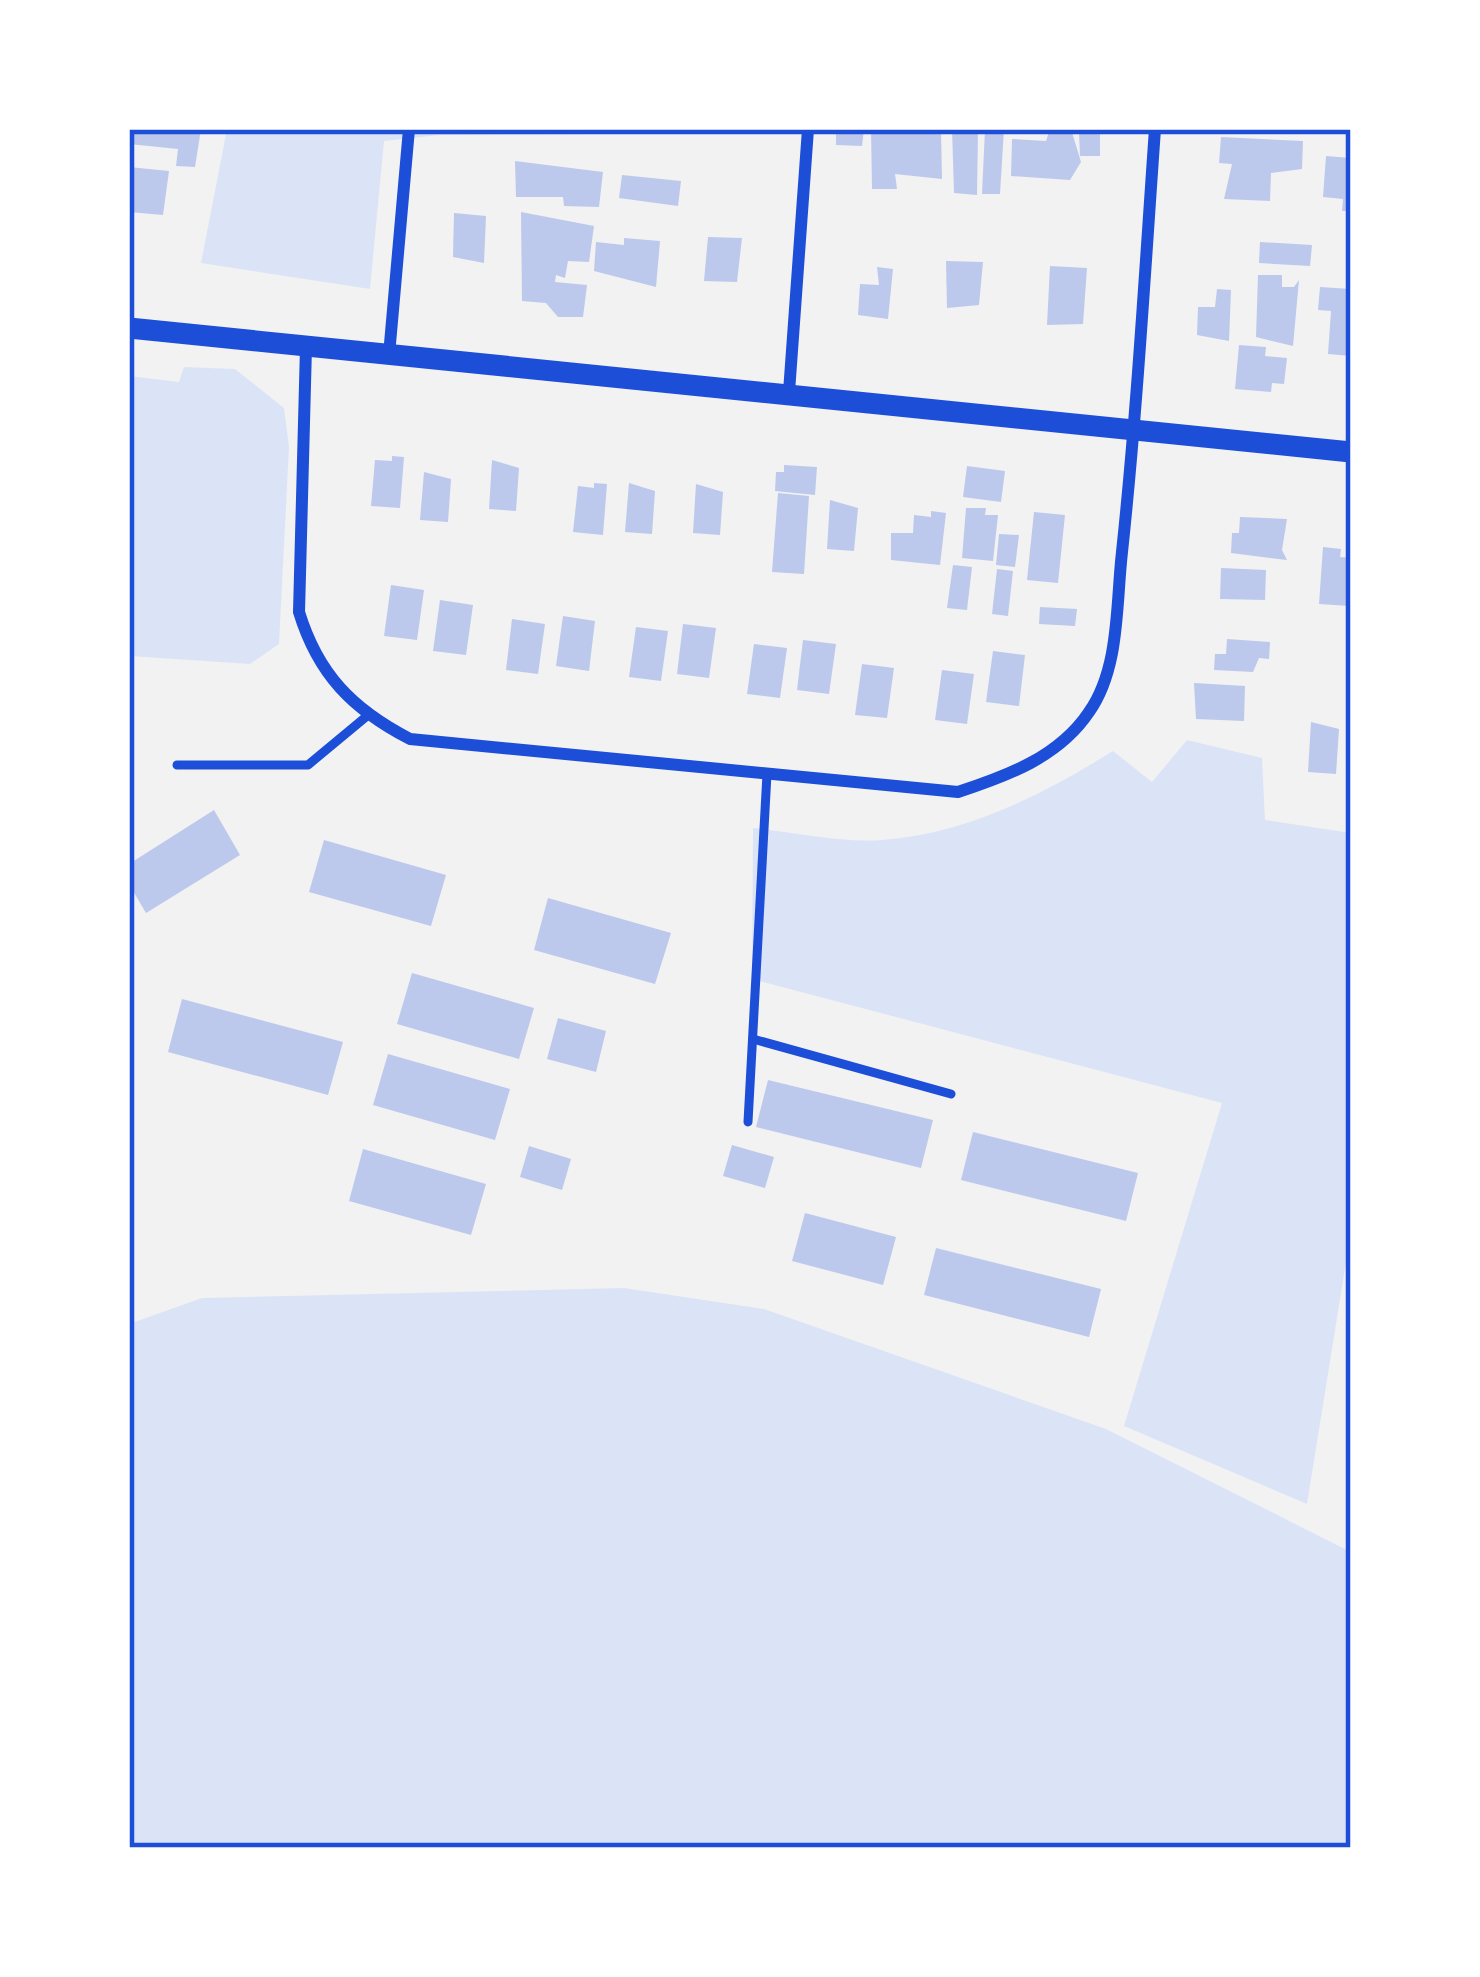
<svg xmlns="http://www.w3.org/2000/svg" width="1480" height="1977" font-family="Commissioner,sans-serif">
	<style>
		.green { fill: #dbe4f7 }
		.building { fill: #bdc9ec }
		.lines { fill: none; stroke-linecap: round; stroke-linejoin: round }
		.service { stroke: #1d4ed8; stroke-width: 9 }
		.minor { stroke: #1d4ed8; stroke-width: 12 }
		.tertiary { stroke: #1d4ed8; stroke-width: 21 }
		.neatline { fill: none; stroke: #1d4ed8; stroke-width: 4.5 }
	</style>
	<rect width="100%" height="100%" fill="#f2f2f2"/>
	<g class="green">
		<polygon points="227,129 603,129 603,134 440,135 384,141 370,289 201,263"/>
		<polygon points="184,367 235,369 284,408 289,447 279,644 250,664 129,656 129,376 179,382"/>
		<path d="M1187 740 1262 758 1265 820 1351 833V1231L1307 1504 1124 1426 1222 1103 752 979 753 828C794 832 841 843 882 840 966 834 1044 794 1113 751L1152 782Z"/>
		<polygon points="624,1288 764,1309 1106,1429 1351,1552 1351,1848 129,1848 129,1324 202,1298"/>
	</g>
	<g class="building">
		<polygon points="129,129 201,129 195,167 176,166 178,149 129,144"/>
		<polygon points="836,129 864,129 862,146 836,145"/>
		<polygon points="871,129 941,131 942,179 895,174 897,189 872,189"/>
		<polygon points="952,129 978,129 977,195 954,193"/>
		<polygon points="985,129 1004,129 1000,194 982,194"/>
		<polygon points="1050,129 1071,129 1081,162 1070,180 1011,176 1012,139 1046,141"/>
		<polygon points="1079,132 1100,132 1100,156 1080,156"/>
		<polygon points="1221,137 1303,141 1302,169 1271,173 1270,201 1224,199 1232,164 1219,163"/>
		<polygon points="1326,156 1351,158 1351,211 1342,211 1343,199 1323,197"/>
		<polygon points="515,161 603,172 599,207 564,206 563,197 516,197"/>
		<polygon points="129,167 169,171 163,215 129,212"/>
		<polygon points="622,175 681,181 678,206 619,198"/>
		<polygon points="521,212 594,226 589,262 568,261 565,278 556,275 555,282 587,285 583,317 558,317 546,303 522,301"/>
		<polygon points="454,213 486,216 484,263 453,257"/>
		<polygon points="708,237 742,238 737,282 704,281"/>
		<polygon points="624,238 660,241 656,287 594,271 596,242 624,245"/>
		<polygon points="1260,242 1312,245 1310,266 1259,263"/>
		<polygon points="946,261 983,262 979,305 947,308"/>
		<polygon points="1050,266 1087,268 1083,324 1047,325"/>
		<polygon points="877,267 893,269 888,319 858,315 860,284 879,285"/>
		<polygon points="1258,275 1282,275 1282,287 1294,287 1299,280 1293,346 1256,337"/>
		<polygon points="1320,287 1351,289 1351,356 1328,354 1331,311 1318,310"/>
		<polygon points="1217,289 1231,290 1229,341 1197,335 1198,307 1215,307"/>
		<polygon points="1239,345 1266,347 1265,356 1287,358 1284,384 1272,383 1271,392 1235,389"/>
		<polygon points="392,456 404,457 400,508 371,506 375,460 392,461"/>
		<polygon points="492,460 519,468 516,511 489,509"/>
		<polygon points="784,465 817,467 815,495 775,491 776,472 784,472"/>
		<polygon points="967,466 1005,471 1001,502 963,497"/>
		<polygon points="424,472 451,479 448,522 420,520"/>
		<polygon points="594,483 607,484 603,535 573,532 578,486 594,488"/>
		<polygon points="629,483 655,491 652,534 625,532"/>
		<polygon points="696,484 723,492 720,535 693,533"/>
		<polygon points="778,493 809,496 804,574 772,572"/>
		<polygon points="830,500 858,508 854,551 827,549"/>
		<polygon points="966,508 986,508 985,515 998,515 993,561 962,558"/>
		<polygon points="931,511 946,513 940,565 891,560 891,533 913,533 914,515 931,517"/>
		<polygon points="1034,512 1065,515 1058,583 1027,580"/>
		<polygon points="1240,517 1287,519 1282,550 1287,560 1231,553 1232,533 1239,533"/>
		<polygon points="999,534 1019,535 1015,567 996,565"/>
		<polygon points="1323,547 1341,549 1340,557 1351,558 1350,606 1319,604"/>
		<polygon points="953,565 972,567 967,610 947,608"/>
		<polygon points="1221,568 1266,570 1265,600 1220,599"/>
		<polygon points="997,569 1013,571 1008,616 992,614"/>
		<polygon points="391,585 424,590 417,640 384,636"/>
		<polygon points="440,600 473,605 466,655 433,651"/>
		<polygon points="1040,607 1077,609 1075,626 1039,624"/>
		<polygon points="563,616 595,621 589,671 556,666"/>
		<polygon points="512,619 545,624 538,674 506,670"/>
		<polygon points="683,624 716,628 709,678 677,674"/>
		<polygon points="636,627 668,631 661,681 629,677"/>
		<polygon points="1227,639 1270,642 1269,659 1259,658 1253,672 1214,670 1215,654 1226,654"/>
		<polygon points="803,640 836,644 829,694 797,690"/>
		<polygon points="754,644 787,648 780,698 747,694"/>
		<polygon points="993,651 1025,655 1019,706 986,702"/>
		<polygon points="862,664 894,668 887,718 855,715"/>
		<polygon points="942,670 974,674 967,724 935,720"/>
		<polygon points="1194,683 1245,686 1244,721 1196,719"/>
		<polygon points="1311,722 1339,729 1336,774 1308,772"/>
		<polygon points="214,810 240,855 146,913 129,884 129,864"/>
		<polygon points="324,840 446,875 431,926 309,892"/>
		<polygon points="548,898 671,933 655,984 534,950"/>
		<polygon points="412,973 534,1008 519,1059 397,1024"/>
		<polygon points="182,999 343,1042 328,1095 168,1052"/>
		<polygon points="558,1018 606,1031 596,1072 547,1059"/>
		<polygon points="388,1054 510,1089 495,1140 373,1105"/>
		<polygon points="768,1080 933,1120 921,1168 756,1127"/>
		<polygon points="973,1132 1138,1173 1126,1221 961,1180"/>
		<polygon points="732,1145 774,1157 765,1188 723,1176"/>
		<polygon points="529,1146 571,1159 562,1190 520,1177"/>
		<polygon points="363,1149 486,1184 471,1235 349,1201"/>
		<polygon points="805,1213 896,1237 883,1285 792,1261"/>
		<polygon points="936,1248 1101,1289 1089,1337 924,1295"/>
	</g>
	<g class="lines">
		<g class="service">
			<polyline points="177,765 308,765 367,716"/>
			<polyline points="753,1039 951,1094"/>
			<polyline points="748,1122 767,774"/>
		</g>
		<g class="minor">
			<path d="M306 347 299 612C318 674 352 709 410 739L958 792C1007 776 1059 757 1089 712 1120 668 1116 604 1122 552 1137 411 1145 270 1155 129"/>
			<polyline points="389,355 409,129"/>
			<polyline points="789,392 808,129"/>
		</g>
		<polyline class="tertiary" points="129,328 1351,452"/>
	</g>
	<rect width="1480" height="1977" fill="none" stroke="#ffffff" stroke-width="264"/>
	<rect x="132" y="132" width="1216" height="1713" class="neatline"/>
</svg>
